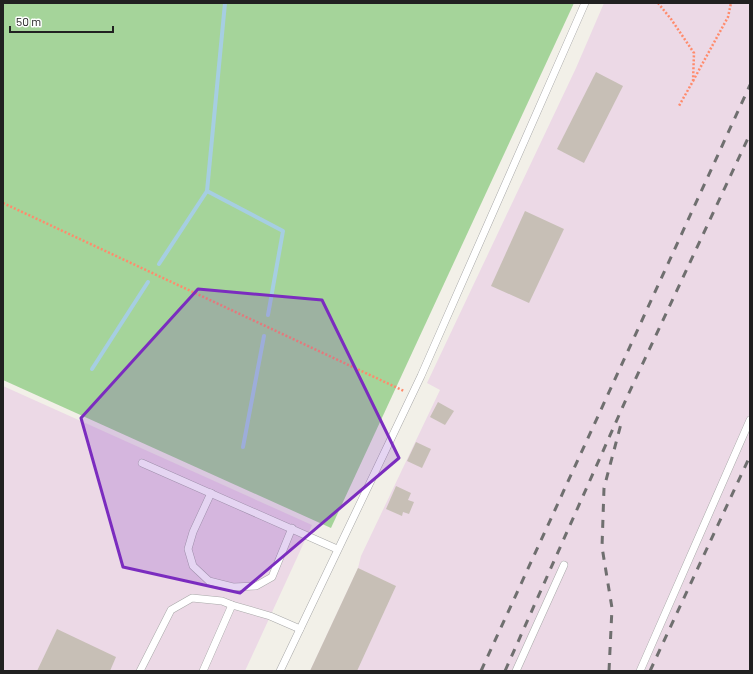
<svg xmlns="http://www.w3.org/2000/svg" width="753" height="674" font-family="Barlow,sans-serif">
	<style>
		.industrial { fill: #ecd9e6 }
		.forest { fill: #a5d49a }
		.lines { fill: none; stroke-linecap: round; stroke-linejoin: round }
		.stream { stroke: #a6cee2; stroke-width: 4 }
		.building { fill: #c7bfb6 }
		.lane-casing { stroke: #a8a8a8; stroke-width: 8 }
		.path { stroke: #ff8b6c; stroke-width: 2.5; stroke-dasharray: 2 2; stroke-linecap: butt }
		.lane { stroke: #fff; stroke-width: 7 }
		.rail { stroke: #6f6f6f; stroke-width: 3; stroke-dasharray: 8 8; stroke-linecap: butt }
		.marked { fill: #7b2cbf; fill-opacity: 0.2; stroke: #7b2cbf; stroke-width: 3; stroke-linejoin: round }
	</style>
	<rect width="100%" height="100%" fill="#f2f0e8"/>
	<g class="industrial">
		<polygon points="604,3 750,3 750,671 310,671 358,568 361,556 440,390 427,383 576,68"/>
		<polygon points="3,386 312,525 245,671 3,671"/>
	</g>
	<polygon class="forest" points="3,3 574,3 331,528 3,380"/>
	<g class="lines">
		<g class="stream">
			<polyline points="207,191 225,3"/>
			<polyline points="159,264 207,191 283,231 268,315"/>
			<polyline points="92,369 148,282"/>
			<polyline points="243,447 264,336"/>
		</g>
	</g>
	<g class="building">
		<polygon points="596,72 623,86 584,163 557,149"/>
		<polygon points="525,211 564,229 529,303 491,286"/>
		<polygon points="438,402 454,411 445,425 430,417"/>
		<polygon points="416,442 431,449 422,468 407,461"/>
		<polygon points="396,486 411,493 408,500 414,502 409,514 403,512 402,516 386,509"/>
		<polygon points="358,568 396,586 357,671 310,671"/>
		<polygon points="57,629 116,657 110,671 37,671"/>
	</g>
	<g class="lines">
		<defs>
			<g id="lane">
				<polyline points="142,463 337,549"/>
				<polyline points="211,493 193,532 188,549 193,566 209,581 233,587 256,586 272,577 292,528"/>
				<polyline points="140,671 171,610 192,598 222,601 232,605"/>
				<polyline points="203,671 232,605 270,616 300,629"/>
				<polyline points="280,671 421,376 585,3"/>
				<polyline points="516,671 564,565"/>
				<polyline points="640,671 750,420"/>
			</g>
		</defs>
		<use href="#lane" class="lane-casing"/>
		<g class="path">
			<polyline points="658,3 671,19 694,53 693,81 679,106"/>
			<polyline points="693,81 728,17 731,3"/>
			<polyline points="3,203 404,391"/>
		</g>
		<use href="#lane" class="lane"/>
		<g class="rail">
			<polyline points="481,671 750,85"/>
			<polyline points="505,671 628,395 750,134"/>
			<polyline points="609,671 612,608 602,547 604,488 622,420"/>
			<polyline points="650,671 750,456"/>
		</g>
	</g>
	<path class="marked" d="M198 289 322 300 399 458 240 593 123 567 81 418Z"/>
	<rect width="753" height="674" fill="none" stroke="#212121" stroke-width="8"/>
	<path d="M10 26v6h103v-6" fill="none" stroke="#212121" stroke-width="2"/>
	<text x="16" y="26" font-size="12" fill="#212121" stroke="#ffffff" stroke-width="3" paint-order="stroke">50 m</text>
</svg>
